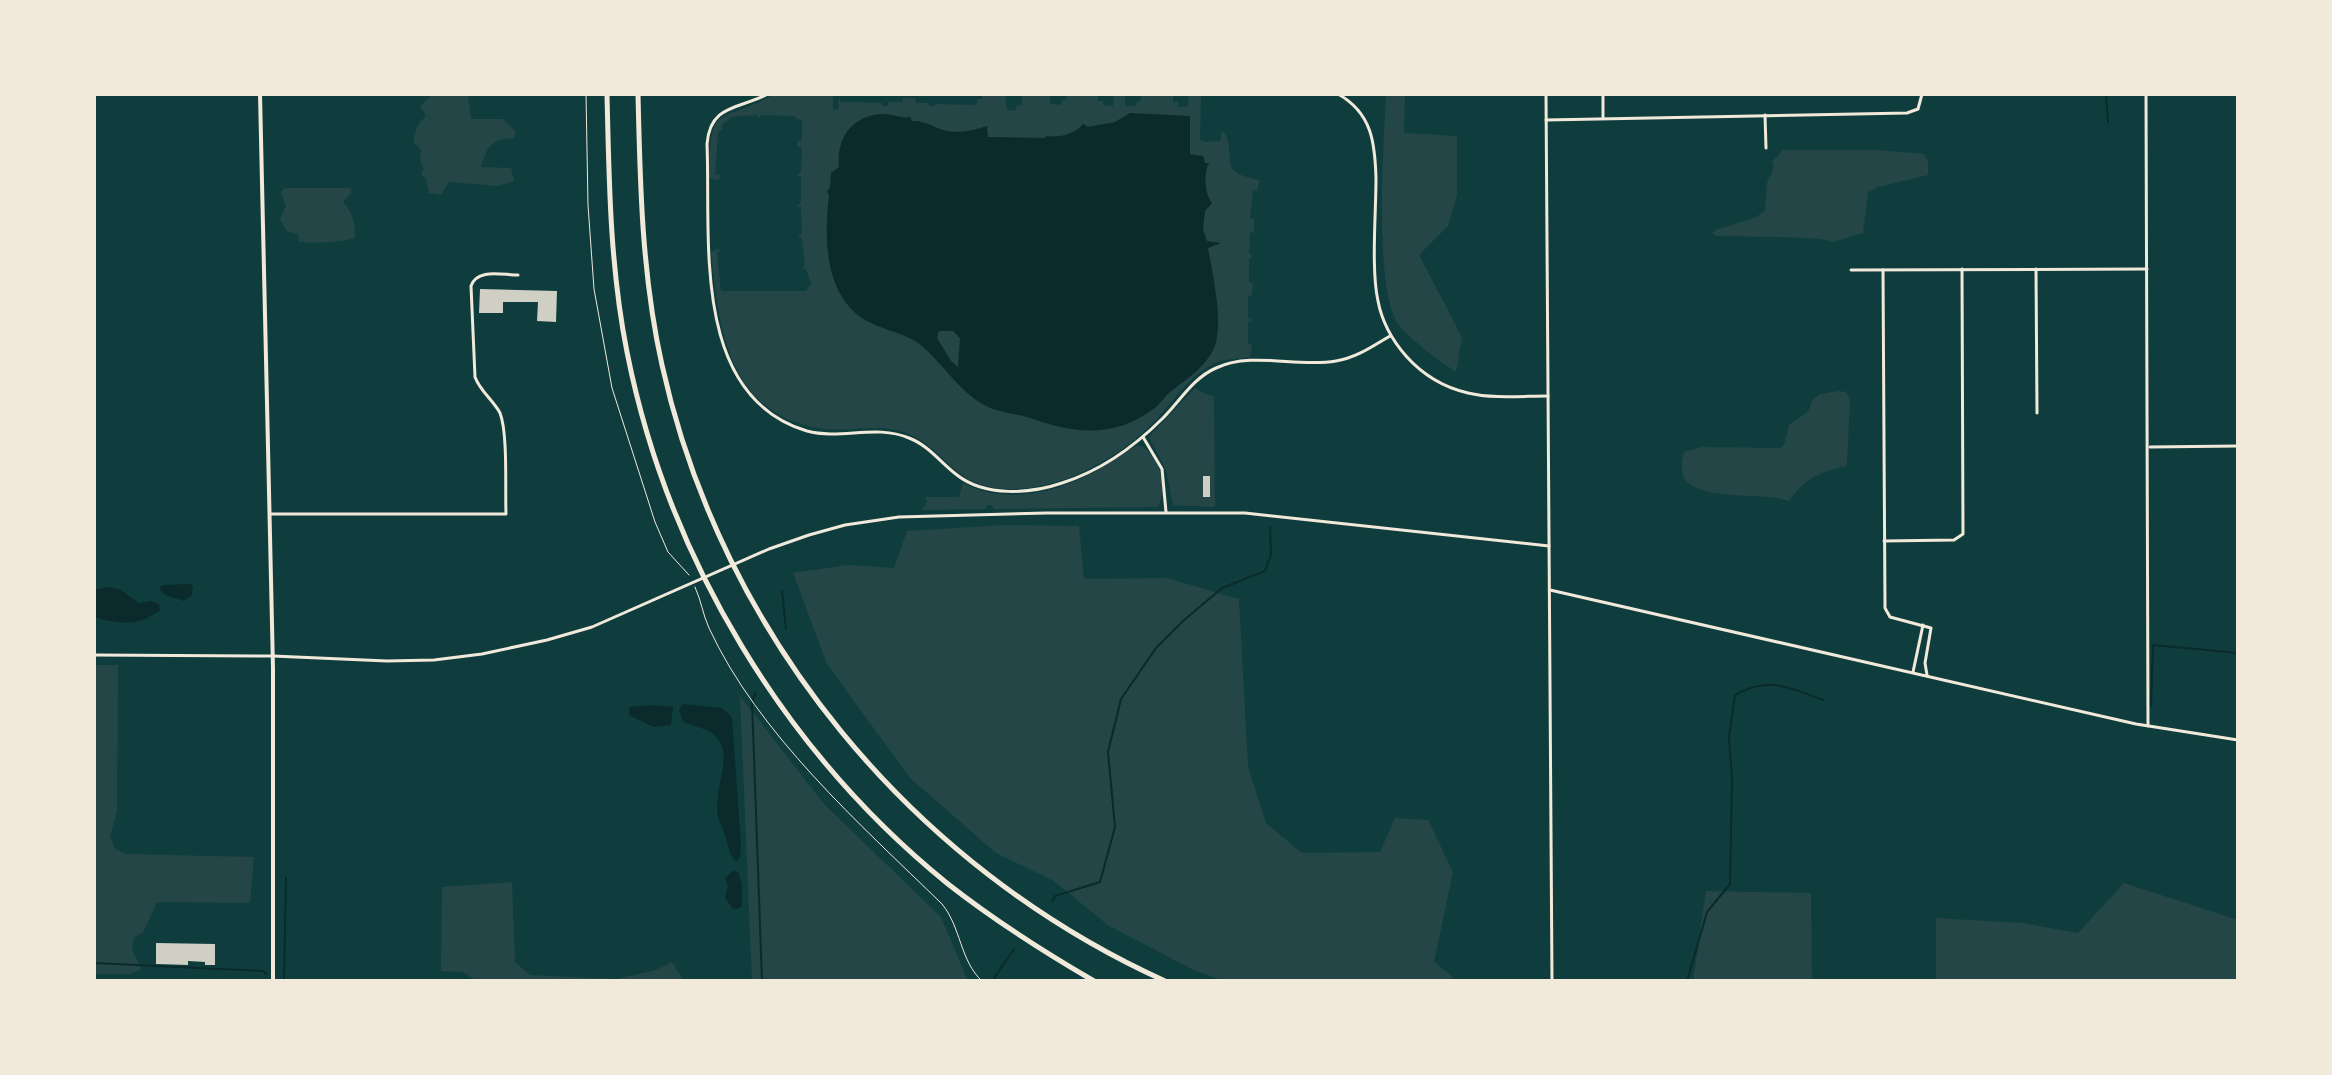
<svg xmlns="http://www.w3.org/2000/svg" width="2332" height="1075" font-family="'Alegreya Sans',sans-serif">
	<style>
		.green { fill: #244646 }
		.water { fill: #0a2a2b; fill-rule: evenodd }
		.lines { fill: none; stroke-linecap: round; stroke-linejoin: round }
		.stream { stroke: #0a2a2b; stroke-width: 2 }
		.building { fill: #cfcfc3 }
		.path { stroke: #f1e9da; stroke-width: 1 }
		.minor { stroke: #f1e9da; stroke-width: 3 }
		.tertiary { stroke: #f1e9da; stroke-width: 3 }
		.secondary { stroke: #f1e9da; stroke-width: 4 }
		.motorway { stroke: #f1e9da; stroke-width: 5 }
	</style>
	<rect width="100%" height="100%" fill="#0f3d3e"/>
	<g class="green">
		<path d="M432 94H468L471 119H503L515 131V138C491 139 488 145 481 167L511 168 514 181 498 186 449 182 441 195 429 193 426 179 421 174 424 169 420 160 421 150 413 142 417 127 426 115 420 107Z"/>
		<path d="M774 94H833V109L838 110 839 96 841 102 882 103V106H888L889 102H902L903 98H915L916 103H929V106H935L936 104 977 105V99H982V94H1005L1007 110 1015 111 1017 105 1022 106V94H1050V104L1061 105 1062 100H1066L1067 94H1098V101H1103V105L1113 106 1114 94H1125V106H1136V102L1141 101V94H1173V102H1178V107H1188L1189 94H1201L1200 140 1206 142 1220 141 1222 131 1225 133C1237 161 1216 172 1260 180L1257 190H1253L1250 218 1254 220V232L1250 233 1249 254 1253 256 1249 259V282L1253 284 1252 295 1248 296V318L1252 320 1248 322V344L1252 345 1250 357C1239 359 1226 358 1215 363 1189 375 1173 402 1154 422 1132 445 1098 467 1068 478 1036 490 991 496 962 475 944 462 930 442 909 434 882 422 853 432 825 429 729 417 719 331 711 253L716 249 721 250 717 253 721 291H806L811 284 806 269 802 268 805 265 802 239 798 236 802 234 801 207 797 206 801 203V177L797 176 801 172 802 148 797 146 798 141 802 140V120L796 119 795 116 761 115 759 119 757 115 731 117 721 126 723 130 718 132 715 174 720 175 719 180 709 178C710 98 718 127 774 94Z"/>
		<path d="M1386 94H1405L1404 133 1457 136V196L1448 226 1419 255 1462 337 1456 372C1437 359 1414 343 1399 325 1373 290 1384 142 1386 94Z"/>
		<polygon points="1783,150 1878,150 1924,154 1928,161 1928,175 1878,187 1868,192 1863,233 1833,242 1820,239 1785,237 1716,236 1712,233 1716,230 1756,217 1765,211 1767,183 1774,167 1772,162"/>
		<path d="M285 188H350L352 192 343 202C353 212 355 224 355 238 336 243 320 243 299 242L298 234 287 231 280 219 286 206 281 192Z"/>
		<polygon points="1195,388 1208,395 1214,396 1215,507 1173,505 1166,470 1149,437"/>
		<path d="M1839 391 1846 392 1850 399 1847 466C1821 471 1804 479 1789 501 1766 491 1686 504 1682 471 1681 465 1683 457 1684 452L1701 447 1780 448 1784 445 1789 425 1809 411 1812 400 1820 394Z"/>
		<path d="M1138 445C1158 449 1170 492 1157 507L994 509 991 505H987L986 509 922 510 927 502 925 497H959L963 483C1000 503 1048 495 1084 477 1103 468 1120 454 1138 445Z"/>
		<polygon points="1005,525 1079,526 1084,579 1167,578 1239,599 1248,767 1266,823 1302,853 1380,852 1395,818 1428,820 1453,872 1434,962 1452,976 1452,981 1225,981 1196,971 1109,926 1054,881 996,853 910,778 827,664 793,573 848,565 894,568 907,531"/>
		<polygon points="94,665 118,665 117,811 110,836 115,848 125,854 254,857 250,903 157,902 143,933 134,937 132,950 141,969 131,974 94,974"/>
		<polygon points="740,696 824,804 941,917 968,981 752,981"/>
		<polygon points="512,882 515,962 530,975 617,979 656,970 672,962 684,981 478,981 462,972 441,971 442,887"/>
		<polygon points="2124,883 2238,920 2238,981 1936,981 1936,918 2023,923 2078,933"/>
		<polygon points="1706,891 1811,893 1812,981 1693,981"/>
	</g>
	<g class="water">
		<path d="M1130 113 1190 116V154L1203 156 1205 163H1209C1203 175 1205 194 1212 203L1205 211 1203 230 1207 241 1221 243 1208 248C1213 276 1222 315 1216 342 1210 364 1189 377 1173 390 1166 394 1162 402 1156 407 1115 439 1075 434 1030 418 1014 413 999 413 984 405 958 390 944 365 922 346 907 333 885 331 867 321 824 297 824 238 829 195L827 191 830 188 831 173 839 167C836 140 851 116 881 114 893 113 901 119 910 117L912 121C923 120 932 126 943 130 956 134 972 131 987 126L988 137 1044 138 1047 136C1060 138 1075 134 1083 124L1088 127 1115 122ZM939 331H953L960 338 958 367 951 361 937 338Z"/>
		<polygon points="190,584 193,586 192,595 184,601 165,595 159,588 163,585"/>
		<path d="M109 587 121 590 139 603 151 601 159 604 160 610C139 627 118 624 94 617V590Z"/>
		<path d="M683 704 722 708 732 717 741 845 740 857 736 861C729 855 729 848 726 839 723 828 717 819 717 808 717 767 746 736 684 723L679 710Z"/>
		<polygon points="654,705 673,707 671,725 654,727 629,715 629,707"/>
		<polygon points="733,871 738,872 742,884 742,906 738,909 733,909 725,898 728,886 725,878"/>
	</g>
	<g class="lines">
		<g class="stream">
			<polyline points="2106,94 2108,122"/>
			<polyline points="782,591 786,629"/>
			<polyline points="756,693 752,701 762,981"/>
			<polyline points="2151,706 2153,645 2238,653"/>
			<polyline points="1052,901 1055,896 1100,882 1115,827 1108,752 1121,699 1156,648 1183,621 1222,588 1265,571 1271,555 1270,527"/>
			<polyline points="94,963 263,971 266,974"/>
			<polyline points="284,981 286,878"/>
			<polyline points="992,981 1014,949"/>
			<path d="M1687 981 1707 912 1730 884 1732 778 1729 737 1735 695C1769 676 1789 687 1823 700"/>
		</g>
	</g>
	<g class="building">
		<polygon points="480,289 557,291 556,322 537,321 538,302 503,302 503,313 479,313"/>
		<rect x="1203" y="476" width="7" height="21"/>
		<polygon points="156,943 215,944 215,965 205,965 205,962 188,961 188,965 156,964"/>
	</g>
	<g class="lines">
		<g class="path">
			<polyline points="586,94 588,205 594,289 612,388 655,522 668,552 689,575"/>
			<path d="M695 587C701 600 703 615 709 628 758 734 860 824 942 904 961 927 960 961 982 981"/>
		</g>
		<g class="minor">
			<path d="M768 94C740 109 710 104 707 144 711 238 690 396 807 431 841 440 876 424 909 438 928 445 941 463 957 475 985 497 1030 494 1062 483 1100 471 1135 446 1163 418 1180 401 1193 378 1216 368 1253 351 1297 368 1336 361 1356 358 1373 346 1390 336"/>
			<path d="M1338 94C1372 113 1375 143 1376 178 1376 214 1371 269 1378 301 1382 322 1392 340 1406 356 1423 375 1442 387 1468 393 1493 399 1522 396 1548 396"/>
			<polyline points="1603,94 1603,118"/>
			<polyline points="1765,115 1766,148"/>
			<polyline points="1546,120 1907,113 1918,109 1922,94"/>
			<polyline points="2036,269 2037,413"/>
			<polyline points="1851,270 2147,269"/>
			<polyline points="1883,270 1885,608 1890,617 1931,628 1925,663 1927,675"/>
			<polyline points="1143,437 1162,469 1166,512"/>
			<path d="M270 514H506C505 490 508 433 500 413 493 400 480 391 475 377L471 286C477 268 502 275 518 275"/>
			<polyline points="1884,541 1954,540 1963,534 1962,269"/>
			<polyline points="1913,672 1923,625"/>
		</g>
		<g class="tertiary">
			<polyline points="1546,94 1552,981"/>
			<polyline points="2146,94 2148,726"/>
			<polyline points="2150,447 2238,446"/>
			<polyline points="1550,590 2136,724 2238,740"/>
			<polyline points="94,655 273,656 387,661 434,660 482,654 547,640 592,627 769,549 809,535 845,525 899,517 1047,513 1245,513 1549,546"/>
		</g>
		<polyline class="secondary" points="260,94 273,668 273,981"/>
		<g class="motorway">
			<path d="M607 94C609 181 610 267 627 352 668 559 785 752 948 884 994 920 1044 952 1094 981"/>
			<path d="M638 94C640 185 642 276 662 365 722 636 913 867 1165 981"/>
		</g>
	</g>
	<rect width="2332" height="1075" fill="none" stroke="#f1e9da" stroke-width="192"/>
</svg>
